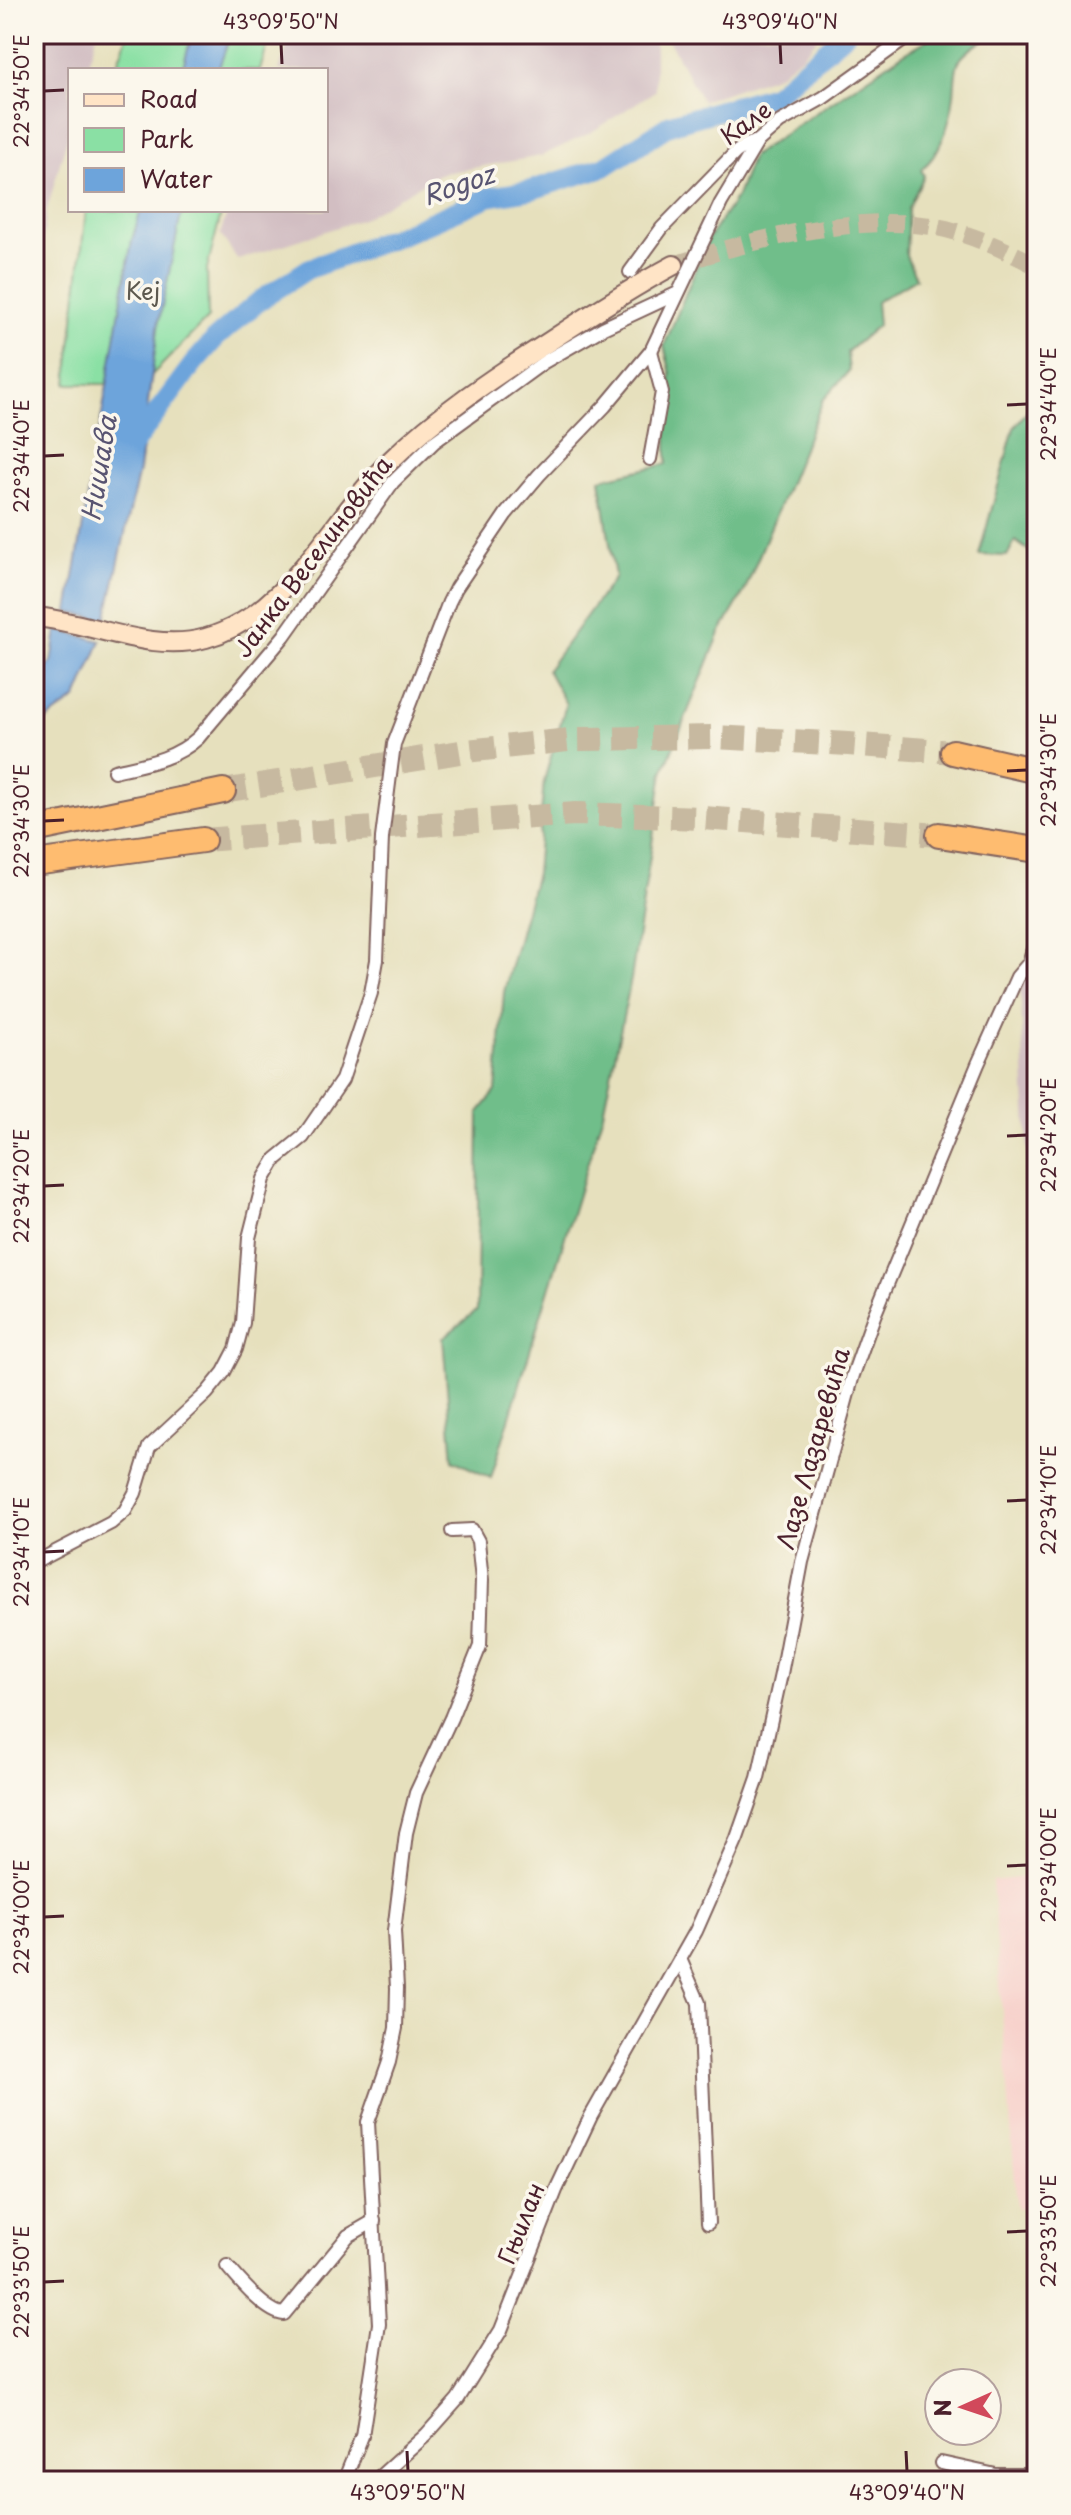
<svg xmlns="http://www.w3.org/2000/svg" width="1071" height="2515" font-family="'Playpen Sans',sans-serif">
	<style>
		.built { fill: #f7d0ca }
		.industrial { fill: #d2bec2 }
		.green { fill: #8ae0a4; stroke: #6a8068; stroke-width: 2 }
		.forest { fill: #6fbe8a; stroke: #5c6e5a; stroke-width: 2 }
		.water { fill: #6da4db; stroke: #5c6283; stroke-width: 2 }
		.lines { fill: none; stroke-linecap: round; stroke-linejoin: round }
		.river { stroke: #6da4db; stroke-width: 20 }
		.secondary-tunnel { stroke: #c7b9a0; stroke-width: 18; stroke-dasharray: 18 9; stroke-linecap: butt }
		.highway-tunnel { stroke: #c7b9a0; stroke-width: 24; stroke-dasharray: 24 12; stroke-linecap: butt }
		.street-casing { stroke: #81635e; stroke-width: 16 }
		.secondary-casing { stroke: #81635e; stroke-width: 22 }
		.highway-casing { stroke: #81635e; stroke-width: 28 }
		.street { stroke: #fff; stroke-width: 12 }
		.secondary { stroke: #ffe4c6; stroke-width: 18 }
		.highway { stroke: #febc70; stroke-width: 24 }
		.ticks { fill: none; stroke: #4a1f2b; stroke-width: 3 }
		.labels { text-anchor: middle; dominant-baseline: central; stroke-width: 7; stroke-linejoin: round; paint-order: stroke }
		.street-label { font-size: 24px; fill: #4a1f2b; stroke: #fbf7ec }
		.park-label { font-size: 24px; fill: #5d594f; stroke: #fbf7ec }
		.water-label { font-size: 26px; font-style: italic; fill: #585471; stroke: #fbf7ec }
		.neatline { fill: none; stroke: #4a1f2b; stroke-width: 3 }
		.ticks-label { font-size: 20px; text-anchor: middle; fill: #4a1f2b }
	</style>
	<rect width="100%" height="100%" fill="#fbf7ec"/>
	<filter id="ink" filterUnits="userSpaceOnUse"><feTurbulence type="fractalNoise" baseFrequency=".0125" numOctaves="2"/><feDisplacementMap in="SourceGraphic" scale="16" xChannelSelector="R" yChannelSelector="G"/><feConvolveMatrix kernelMatrix="1 2 1 2 8 2 1 2 1" color-interpolation-filters="sRGB"/></filter>
	<filter id="wash" filterUnits="userSpaceOnUse"><feTurbulence type="fractalNoise" baseFrequency=".006" numOctaves="4" result="noise"/><feDisplacementMap in="SourceGraphic" scale="32" xChannelSelector="R" yChannelSelector="G"/><feGaussianBlur stdDeviation="1.8" result="paint"/><feColorMatrix in="noise" values="0 0 0 0 0 0 0 0 0 0 0 0 0 0 0 0 0 1.4 0 .05"/><feComposite in="paint" operator="in"/></filter>
	<g filter="url(#wash)">
		<rect width="100%" height="100%" fill="#e6e0bd"/>
		<polygon class="built" points="1037,1876 1037,2206 1017,2208 992,1881"/>
		<g class="industrial">
			<polygon points="34,34 97,34 86,70 70,70 70,127 47,210 34,304"/>
			<polygon points="292,34 655,34 655,91 590,133 541,156 439,174 362,219 238,260 220,234 228,210 326,210 326,70 279,70"/>
			<polygon points="665,34 821,34 803,55 778,75 702,101"/>
			<polygon points="1037,962 1037,1172 1029,1172 1020,984"/>
		</g>
		<g class="green">
			<polygon points="128,34 271,34 260,70 115,70"/>
			<polygon points="86,210 222,210 207,269 208,318 143,384 67,384"/>
		</g>
		<g class="forest">
			<path d="M938 34H992C982 42 964 51 958 63 955 72 955 85 954 95 951 119 942 154 921 169L924 176 908 208 906 256 916 278 876 302 878 325 847 352 849 371 823 400 745 590 720 633 663 772 631 979 603 1113 491 1478 453 1460 443 1338 477 1310 479 1112 496 1091 504 992 536 873 544 781 566 704 547 670 615 577 600 479 667 464V407L671 374 664 346 708 239 737 196 752 156 901 55Z"/>
			<polygon points="1037,398 1037,597 1031,598 1032,553 1015,541 1007,556 979,555 1014,428"/>
		</g>
		<g class="water">
			<polygon points="192,34 231,34 218,70 182,70"/>
			<polygon points="141,210 182,210 159,321 139,470 106,620 68,612 132,240"/>
			<polygon points="57,630 101,641 77,698 34,729 34,680 52,662"/>
		</g>
		<g class="lines">
			<polyline class="river" points="130,449 194,363 216,338 259,301 308,269 403,234 488,197 531,190 604,167 671,124 774,95 845,34"/>
		</g>
	</g>
	<g filter="url(#ink)">
		<g class="lines">
			<path class="secondary-tunnel" d="M674 265C752 240 864 210 946 229 977 237 1008 251 1037 266"/>
			<g class="highway-tunnel">
				<polyline points="223,791 466,751 578,739 714,737 848,744 953,752"/>
				<polyline points="203,840 575,814 703,818 939,835"/>
			</g>
			<defs>
				<g id="street">
					<polyline points="630,272 662,228 735,153 746,145 758,141 780,122 823,98 912,34"/>
					<polyline points="650,459 662,392 651,351"/>
					<path d="M114 771C144 764 174 760 198 738L284 636 393 482 434 442 544 362 603 328 676 294"/>
					<polyline points="1029,963 1037,935"/>
					<polyline points="34,1563 111,1523 125,1511 135,1493 149,1447 207,1393 224,1372 236,1349 243,1323 249,1238 264,1179 276,1159 303,1137 342,1080 371,993 377,960 382,838 394,744 449,602 456,588 506,514 539,475 605,406 651,351 721,203 758,141"/>
					<polyline points="680,1959 699,2003 708,2223"/>
					<path d="M227 2266C239 2280 266 2313 284 2314L348 2236 374 2221"/>
					<polyline points="941,2463 996,2475 1037,2475"/>
					<polyline points="344,2481 362,2436 379,2324 368,2122 389,2062 396,2028 397,1988 394,1931 406,1833 416,1793 451,1718 480,1646 482,1580 478,1541 472,1530 452,1531"/>
					<polyline points="375,2481 426,2435 458,2399 501,2330 556,2190 591,2116 696,1931 737,1838 758,1778 781,1674 802,1562 853,1375 874,1316 978,1064 1017,977 1029,963 1037,960"/>
				</g>
				<path id="secondary" d="M34 617C90 621 150 654 206 638 289 615 332 517 391 460 438 414 495 376 550 341 591 314 631 288 674 265"/>
				<g id="highway">
					<polyline points="953,752 1037,771"/>
					<polyline points="34,830 223,791"/>
					<polyline points="939,835 1037,850"/>
					<polyline points="34,863 203,840"/>
				</g>
			</defs>
			<use href="#street" class="street-casing"/>
			<use href="#secondary" class="secondary-casing"/>
			<use href="#highway" class="highway-casing"/>
			<use href="#street" class="street"/>
			<use href="#secondary" class="secondary"/>
			<use href="#highway" class="highway"/>
		</g>
	</g>
	<path class="ticks" d="M281 44 282 64M780 44 781 64M44 91 64 90M1007 405 1027 404M44 456 64 455M1007 771 1027 770M44 821 64 820M1007 1136 1027 1135M44 1186 64 1185M1007 1501 1027 1500M44 1552 64 1551M1007 1866 1027 1865M44 1917 64 1916M1007 2232 1027 2231M44 2282 64 2281M407 2451 408 2471M906 2451 907 2471"/>
	<g class="labels">
		<g class="street-label">
			<text transform="translate(745 122) rotate(-36)">Кале</text>
			<text transform="translate(312 556) rotate(-53)">Јанка Веселиновића</text>
			<text transform="translate(812 1448) rotate(-74)">Лазе Лазаревића</text>
			<text transform="translate(520 2223) rotate(-68)">Гњилан</text>
		</g>
		<g class="park-label">
			<text x="143" y="290">Кеј</text>
		</g>
		<g class="water-label">
			<text transform="translate(458 184) rotate(-19)">Rogoz</text>
			<text transform="translate(98 468) rotate(-81)">Нишава</text>
		</g>
	</g>
	<rect width="1071" height="2515" fill="none" stroke="#fbf7ec" stroke-width="88"/>
	<rect x="68" y="68" width="260" height="144" fill="#fbf7ec" stroke="#b4a19f" stroke-width="2"/>
	<rect x="84" y="94" width="40" height="12" fill="#ffe4c6" stroke="#b4a19f" stroke-width="2"/>
	<text x="140" y="108" font-size="24" fill="#4a1f2b">Road</text>
	<rect x="84" y="128" width="40" height="24" fill="#8ae0a4" stroke="#b4a19f" stroke-width="2"/>
	<text x="140" y="148" font-size="24" fill="#4a1f2b">Park</text>
	<rect x="84" y="168" width="40" height="24" fill="#6da4db" stroke="#b4a19f" stroke-width="2"/>
	<text x="140" y="188" font-size="24" fill="#4a1f2b">Water</text>
	<g transform="translate(963 2407) rotate(267)"><circle r="38" fill="#fbf7ec" stroke="#b4a19f" stroke-width="2"/>
	<path d="M0-6L14 30L0 20L-14 30Z" fill="#d1495b"/>
	<text y="-12" font-size="22" font-weight="bold" text-anchor="middle" fill="#4a1f2b">N</text>
	</g>
	<rect x="44" y="44" width="983" height="2427" class="neatline"/>
	<g class="ticks-label">
		<text x="281" y="29">43°09'50"N</text>
		<text x="780" y="29">43°09'40"N</text>
		<text transform="translate(22 91) rotate(-90)" y="7">22°34'50"E</text>
		<text transform="translate(1049 404) rotate(-90)" y="7">22°34'40"E</text>
		<text transform="translate(22 456) rotate(-90)" y="7">22°34'40"E</text>
		<text transform="translate(1049 770) rotate(-90)" y="7">22°34'30"E</text>
		<text transform="translate(22 821) rotate(-90)" y="7">22°34'30"E</text>
		<text transform="translate(1049 1135) rotate(-90)" y="7">22°34'20"E</text>
		<text transform="translate(22 1186) rotate(-90)" y="7">22°34'20"E</text>
		<text transform="translate(1049 1500) rotate(-90)" y="7">22°34'10"E</text>
		<text transform="translate(22 1552) rotate(-90)" y="7">22°34'10"E</text>
		<text transform="translate(1049 1865) rotate(-90)" y="7">22°34'00"E</text>
		<text transform="translate(22 1917) rotate(-90)" y="7">22°34'00"E</text>
		<text transform="translate(1049 2231) rotate(-90)" y="7">22°33'50"E</text>
		<text transform="translate(22 2282) rotate(-90)" y="7">22°33'50"E</text>
		<text x="408" y="2500">43°09'50"N</text>
		<text x="907" y="2500">43°09'40"N</text>
	</g>
</svg>
